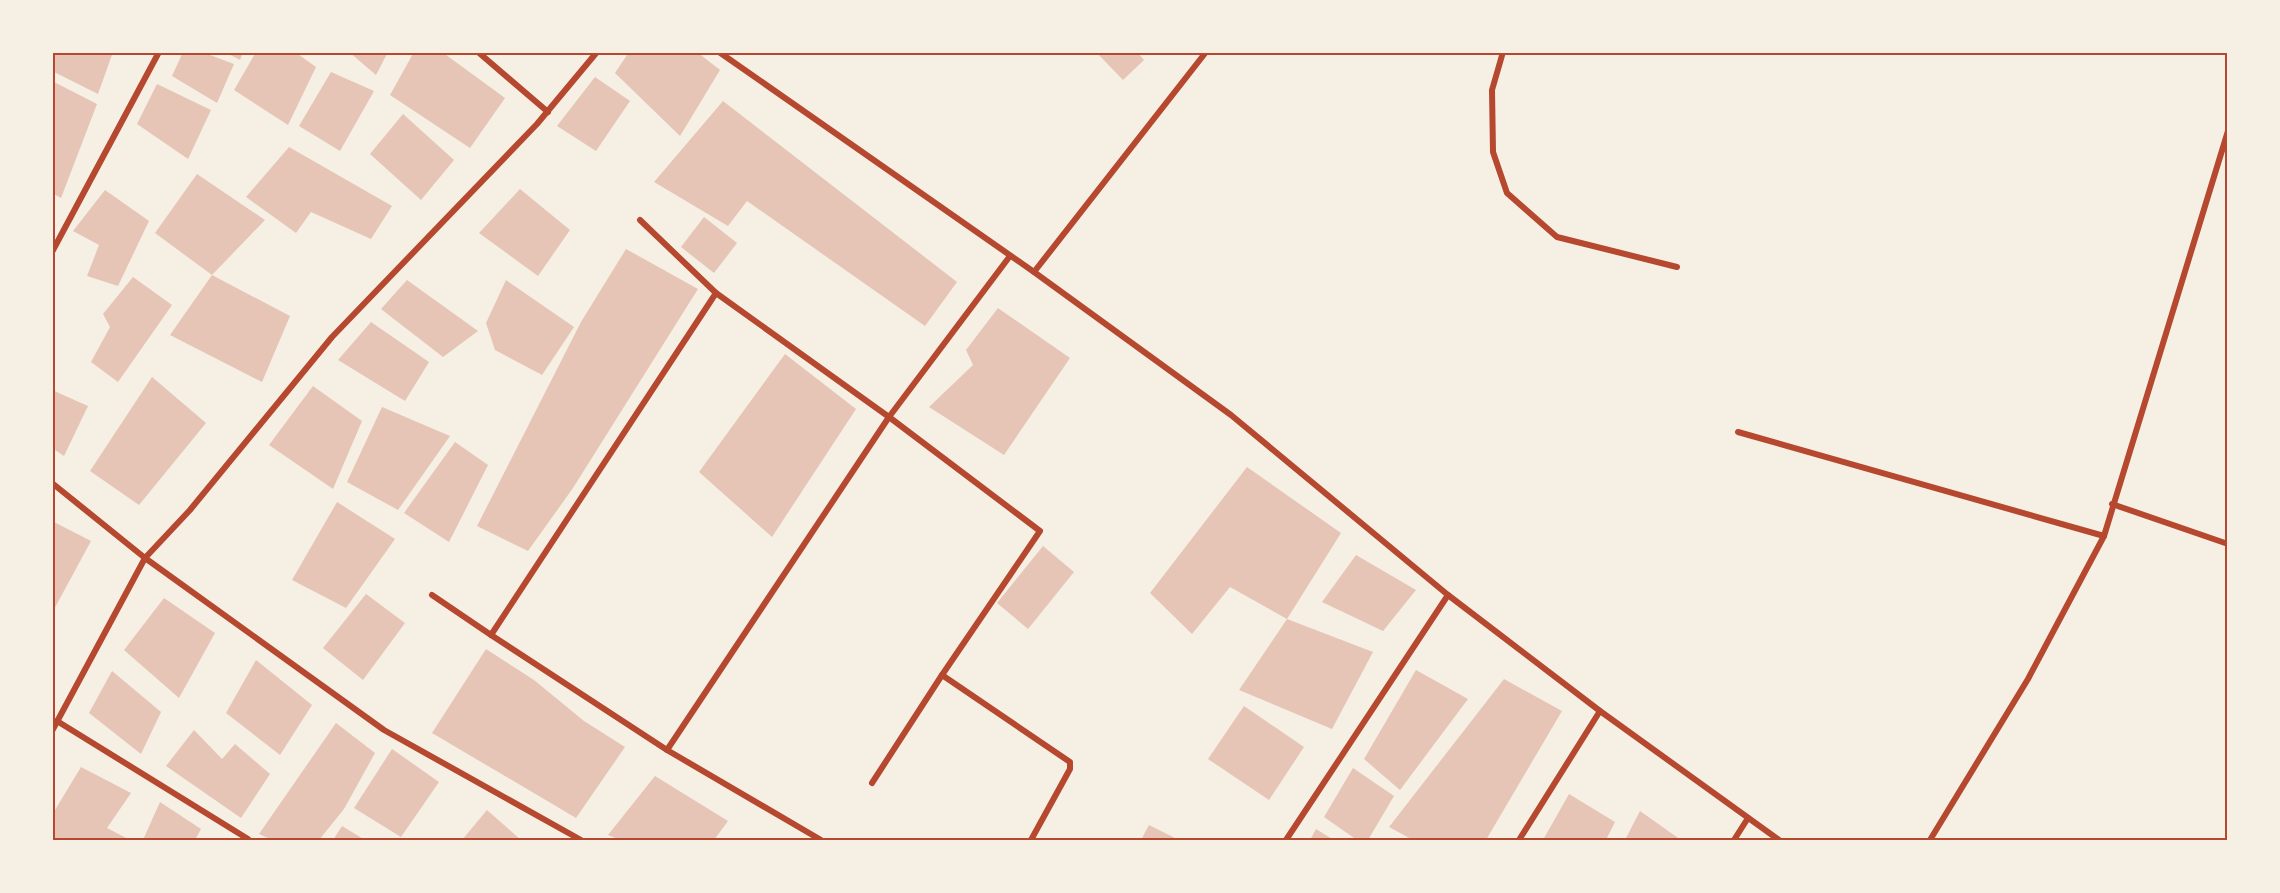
<svg xmlns="http://www.w3.org/2000/svg" width="2280" height="893" font-family="Jost,sans-serif">
	<style>
		.building { fill: #e6c5b7 }
		.lines { fill: none; stroke-linecap: round; stroke-linejoin: round }
		.minor { stroke: #b5482f; stroke-width: 6 }
		.neatline { fill: none; stroke: #b5482f; stroke-width: 2 }
	</style>
	<rect width="100%" height="100%" fill="#f6efe4"/>
	<g class="building">
		<polygon points="52,52 113,52 98,94 52,71"/>
		<polygon points="183,52 202,52 234,64 217,103 172,76"/>
		<polygon points="225,52 243,52 240,60"/>
		<polygon points="256,52 295,52 316,67 288,125 234,90"/>
		<polygon points="349,52 388,52 376,75"/>
		<polygon points="414,52 442,52 505,98 470,148 390,95"/>
		<polygon points="629,52 697,52 720,70 680,136 615,73"/>
		<polygon points="1096,52 1137,52 1144,60 1123,80"/>
		<polygon points="331,72 374,91 340,151 299,126"/>
		<polygon points="595,77 630,101 596,151 557,126"/>
		<polygon points="52,81 97,104 61,198 52,193"/>
		<polygon points="157,84 211,110 188,159 137,124"/>
		<polygon points="723,101 957,282 925,326 747,201 728,226 654,182"/>
		<polygon points="403,114 454,160 421,200 370,154"/>
		<polygon points="289,147 392,206 371,239 311,212 296,233 246,197"/>
		<polygon points="197,174 265,220 212,275 155,233"/>
		<polygon points="520,189 570,230 538,276 479,233"/>
		<polygon points="105,190 149,221 118,286 87,276 99,245 73,231"/>
		<polygon points="704,217 737,243 714,273 681,247"/>
		<polygon points="626,249 698,289 573,488 528,551 477,526 581,322"/>
		<polygon points="212,275 290,316 262,382 170,335"/>
		<polygon points="133,277 172,305 118,382 91,362 110,327 103,314"/>
		<polygon points="407,280 478,331 443,357 381,309"/>
		<polygon points="506,280 574,327 542,375 495,350 486,323"/>
		<polygon points="998,308 1070,358 1004,455 929,407 973,365 966,350"/>
		<polygon points="371,322 429,362 405,401 338,360"/>
		<polygon points="785,354 856,409 772,537 699,472"/>
		<polygon points="152,377 206,423 139,505 90,471"/>
		<polygon points="313,386 362,421 333,489 269,445"/>
		<polygon points="52,390 88,406 64,456 52,448"/>
		<polygon points="382,407 450,436 398,510 347,482"/>
		<polygon points="455,442 488,465 449,542 404,513"/>
		<polygon points="1247,467 1341,533 1287,619 1230,587 1192,634 1150,593"/>
		<polygon points="337,502 395,539 346,608 292,580"/>
		<polygon points="52,521 91,541 52,613"/>
		<polygon points="1043,546 1074,572 1028,629 997,603"/>
		<polygon points="1356,555 1416,590 1383,631 1322,602"/>
		<polygon points="366,594 405,623 363,680 323,648"/>
		<polygon points="164,598 215,633 179,698 124,650"/>
		<polygon points="1287,619 1373,652 1332,729 1239,690"/>
		<polygon points="486,649 534,680 584,721 625,747 576,818 432,733"/>
		<polygon points="256,660 312,705 280,755 226,713"/>
		<polygon points="1416,670 1468,699 1400,790 1364,759"/>
		<polygon points="112,671 161,712 141,754 89,713"/>
		<polygon points="1504,679 1562,711 1486,840 1413,840 1389,827"/>
		<polygon points="1244,706 1304,747 1269,800 1208,759"/>
		<polygon points="336,723 375,753 344,809 319,840 272,840 259,834"/>
		<polygon points="194,730 222,759 235,744 270,774 241,818 166,766"/>
		<polygon points="392,749 439,782 401,837 354,808"/>
		<polygon points="81,767 131,793 107,828 130,840 52,840 52,815"/>
		<polygon points="1353,768 1394,796 1368,840 1357,840 1324,817"/>
		<polygon points="655,776 728,821 714,840 620,840 608,835"/>
		<polygon points="1569,794 1615,822 1606,840 1543,840"/>
		<polygon points="160,802 201,829 195,840 143,840"/>
		<polygon points="487,810 521,840 462,840"/>
		<polygon points="1640,811 1681,840 1625,840"/>
		<polygon points="1149,825 1179,840 1141,840"/>
		<polygon points="342,826 365,840 333,840"/>
		<polygon points="1316,829 1334,840 1310,840"/>
	</g>
	<g class="lines">
		<g class="minor">
			<polyline points="478,52 548,112"/>
			<polyline points="719,52 1034,272 1231,415 1448,595 1600,711 1779,840"/>
			<polyline points="1503,52 1492,90 1493,152 1507,193 1557,237 1677,267"/>
			<polyline points="640,220 716,293"/>
			<polyline points="52,252 159,52"/>
			<polyline points="1010,256 889,417 1040,531 942,675 1070,762 1070,769 1031,840"/>
			<polyline points="1034,272 1206,52"/>
			<polygon points="716,293 889,417 667,750 491,635"/>
			<polyline points="1738,432 2104,536"/>
			<polyline points="52,483 145,558 384,730 581,840"/>
			<polyline points="2112,504 2228,544"/>
			<polyline points="432,595 491,635"/>
			<polyline points="57,721 248,839"/>
			<polyline points="52,731 145,558 190,510 332,337 537,124 597,52"/>
			<polyline points="667,750 821,840"/>
			<polyline points="872,783 942,675"/>
			<polyline points="1286,840 1448,595"/>
			<polyline points="1519,840 1600,711"/>
			<polyline points="1734,840 1748,818"/>
			<polyline points="1930,840 2028,679 2104,536 2228,131"/>
		</g>
	</g>
	<rect width="2280" height="893" fill="none" stroke="#f6efe4" stroke-width="108"/>
	<rect x="54" y="54" width="2172" height="785" class="neatline"/>
</svg>
